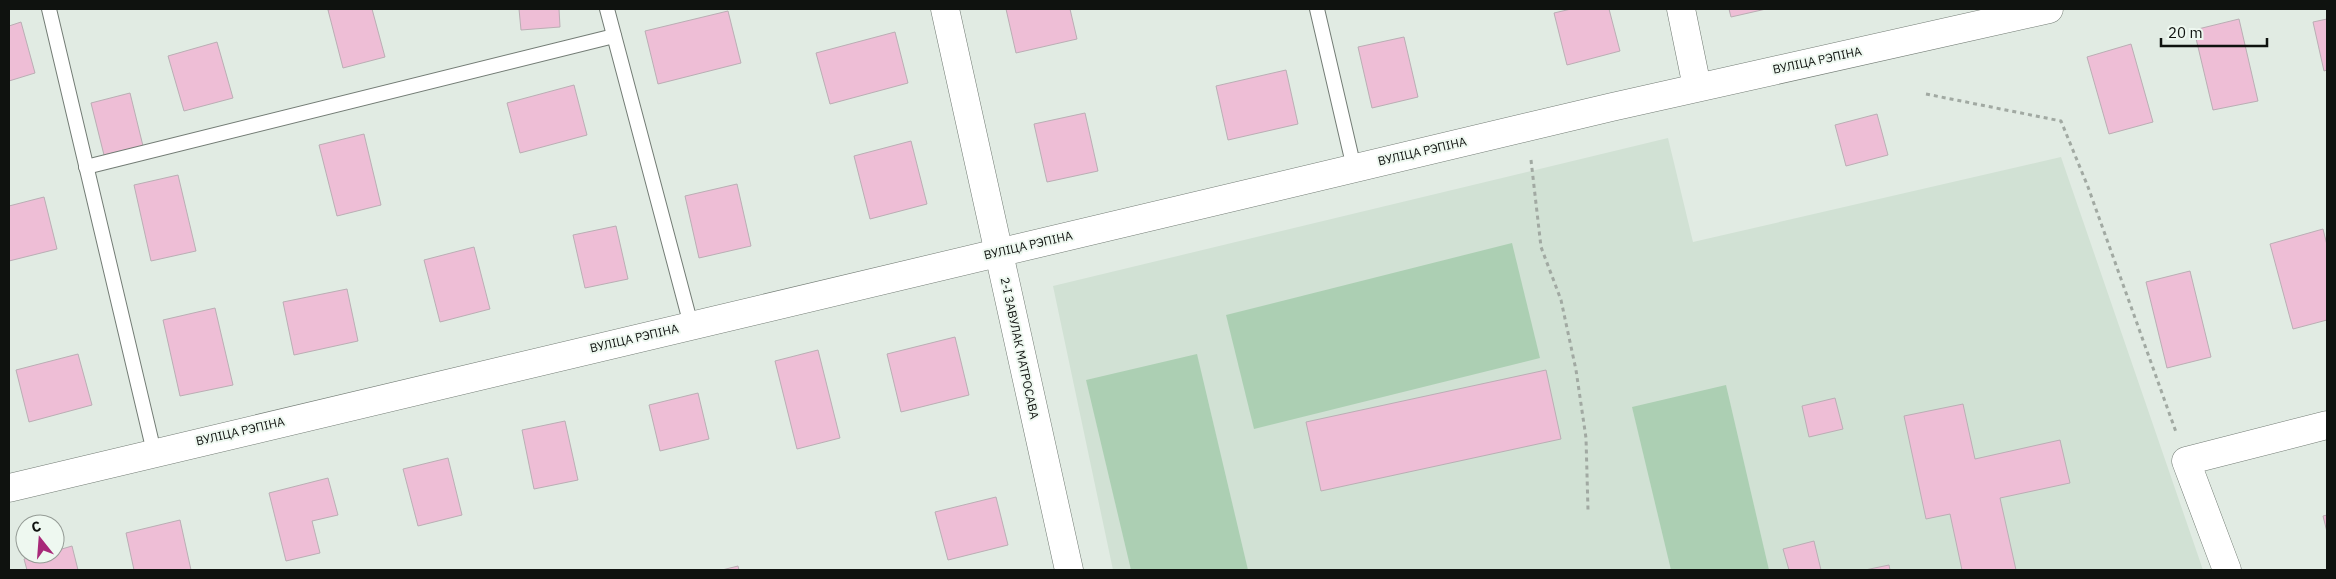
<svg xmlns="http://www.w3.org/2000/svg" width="2336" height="579" font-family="'IBM Plex Sans',sans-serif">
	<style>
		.built { fill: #d1e1d4 }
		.green { fill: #accfb3 }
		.building { fill: #eebed6; stroke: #baaeb4 }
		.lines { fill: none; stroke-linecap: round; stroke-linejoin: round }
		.service-casing { stroke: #737c75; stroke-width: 16 }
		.minor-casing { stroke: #737c75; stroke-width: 29 }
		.tertiary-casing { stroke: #737c75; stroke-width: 29 }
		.path { stroke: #a1a9a2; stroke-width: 3; stroke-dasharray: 4 4; stroke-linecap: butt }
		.service { stroke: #fff; stroke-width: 14 }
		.minor { stroke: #fff; stroke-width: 28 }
		.tertiary { stroke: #fff; stroke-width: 28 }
		.labels { text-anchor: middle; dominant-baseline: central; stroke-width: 4; stroke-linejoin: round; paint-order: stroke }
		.street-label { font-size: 12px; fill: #0f120f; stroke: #eef8f0 }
	</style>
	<rect width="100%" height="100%" fill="#e1ebe3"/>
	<polygon class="built" points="1668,138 1693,242 2061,157 2203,570 1113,570 1053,286"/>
	<g class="green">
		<polygon points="1512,243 1540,358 1254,429 1226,315"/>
		<polygon points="1197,354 1248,570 1131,570 1086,380"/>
		<polygon points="1726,385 1769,570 1671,570 1632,407"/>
	</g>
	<g class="building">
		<polygon points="332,9 372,9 385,57 343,68 328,10"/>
		<polygon points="519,9 559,9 560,27 521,30"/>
		<polygon points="1006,9 1070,9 1077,39 1016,53"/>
		<polygon points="1571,9 1609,9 1620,51 1567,65 1554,13"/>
		<polygon points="1729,9 1766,9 1731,17"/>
		<polygon points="728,11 741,63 658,84 645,31"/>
		<polygon points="2239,19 2258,101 2213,110 2194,30"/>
		<polygon points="2327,19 2327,70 2324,71 2313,22"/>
		<polygon points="21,22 35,73 9,81 9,26"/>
		<polygon points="895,32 908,83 830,104 816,53"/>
		<polygon points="1404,37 1418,97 1372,108 1358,47"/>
		<polygon points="217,42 233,98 184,111 168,56"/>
		<polygon points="2131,44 2153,122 2109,134 2087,57"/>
		<polygon points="1286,70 1298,124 1228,140 1216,86"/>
		<polygon points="574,85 587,135 520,153 507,103"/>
		<polygon points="130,93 143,146 104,155 91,103"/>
		<polygon points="1085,113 1098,171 1047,182 1034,124"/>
		<polygon points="1877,114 1888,155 1846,166 1835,125"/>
		<polygon points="364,134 381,205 337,216 319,145"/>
		<polygon points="911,141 927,204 870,219 854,156"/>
		<polygon points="178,175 196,251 151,261 134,185"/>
		<polygon points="737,184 751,246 699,258 685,196"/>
		<polygon points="44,197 57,249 9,261 9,206"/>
		<polygon points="616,226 628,279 585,288 573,235"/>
		<polygon points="2323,229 2327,245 2327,320 2293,329 2270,244"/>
		<polygon points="474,247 490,309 440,322 424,260"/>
		<polygon points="2190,271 2211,357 2167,368 2146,282"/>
		<polygon points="347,289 358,341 294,355 283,302"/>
		<polygon points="215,308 233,385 180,396 163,320"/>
		<polygon points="955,337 969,395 901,412 887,354"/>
		<polygon points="818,350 840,438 797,449 775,361"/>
		<polygon points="78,354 92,405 29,422 16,370"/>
		<polygon points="1546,370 1561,439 1321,491 1306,422"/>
		<polygon points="698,393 709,439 660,451 649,405"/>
		<polygon points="1835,398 1843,429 1809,437 1802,406"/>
		<polygon points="1963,404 1975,459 2060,440 2070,483 2000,498 2016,570 1962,570 1950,514 1926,519 1904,416"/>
		<polygon points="565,421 578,480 534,489 522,430"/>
		<polygon points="448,458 462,515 418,526 403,469"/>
		<polygon points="328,478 338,515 312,521 320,553 286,561 269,493"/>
		<polygon points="996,497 1008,545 948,560 935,512"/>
		<polygon points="2327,515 2327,532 2323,516"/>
		<polygon points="180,520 191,570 134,570 126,533"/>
		<polygon points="1814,541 1821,570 1789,570 1783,549"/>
		<polygon points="72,546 78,570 27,570 24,559 42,554 55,554 55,551"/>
		<polygon points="1889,565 1890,570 1865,570"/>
		<polygon points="738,566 739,570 722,570"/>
	</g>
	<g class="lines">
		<defs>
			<g id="service">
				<polyline points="49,9 154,452"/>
				<polyline points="607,9 691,325"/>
				<polyline points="1317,9 1354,168"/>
				<polyline points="86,167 614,36"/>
			</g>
			<g id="minor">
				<polyline points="945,9 1069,570"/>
				<polyline points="1681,9 1697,87"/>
				<polyline points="2227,570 2186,461 2327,425"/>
			</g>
			<polyline id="tertiary" points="9,488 1612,107 2049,9"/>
		</defs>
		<use href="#service" class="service-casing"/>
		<use href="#minor" class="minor-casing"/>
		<use href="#tertiary" class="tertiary-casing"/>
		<g class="path">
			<polyline points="1926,94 2061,121 2088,187 2176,432"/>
			<polyline points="1531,160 1541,247 1561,300 1576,370 1586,438 1588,510"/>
		</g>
		<use href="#service" class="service"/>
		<use href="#minor" class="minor"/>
		<use href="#tertiary" class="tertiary"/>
	</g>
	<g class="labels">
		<g class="street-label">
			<text transform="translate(1817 60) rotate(-12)">ВУЛІЦА РЭПІНА</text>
			<text transform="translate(1422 151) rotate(-13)">ВУЛІЦА РЭПІНА</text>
			<text transform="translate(1028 245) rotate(-13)">ВУЛІЦА РЭПІНА</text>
			<text transform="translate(634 338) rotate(-13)">ВУЛІЦА РЭПІНА</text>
			<text transform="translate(1020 348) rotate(78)">2-І ЗАВУЛАК МАТРОСАВА</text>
			<text transform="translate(240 431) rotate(-13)">ВУЛІЦА РЭПІНА</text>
		</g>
	</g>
	<rect width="2336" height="579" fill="none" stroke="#0f120f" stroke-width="20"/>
	<g transform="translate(40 539) rotate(343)"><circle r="24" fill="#eef8f0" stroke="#959c96"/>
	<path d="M0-4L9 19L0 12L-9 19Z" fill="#a82979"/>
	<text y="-8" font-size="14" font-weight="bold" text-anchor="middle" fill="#0f120f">С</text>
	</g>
	<path d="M2161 38v8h106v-8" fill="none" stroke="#0f120f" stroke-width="2.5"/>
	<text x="2168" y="38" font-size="15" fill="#0f120f" stroke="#eef8f0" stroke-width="4" paint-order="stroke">20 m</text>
</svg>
